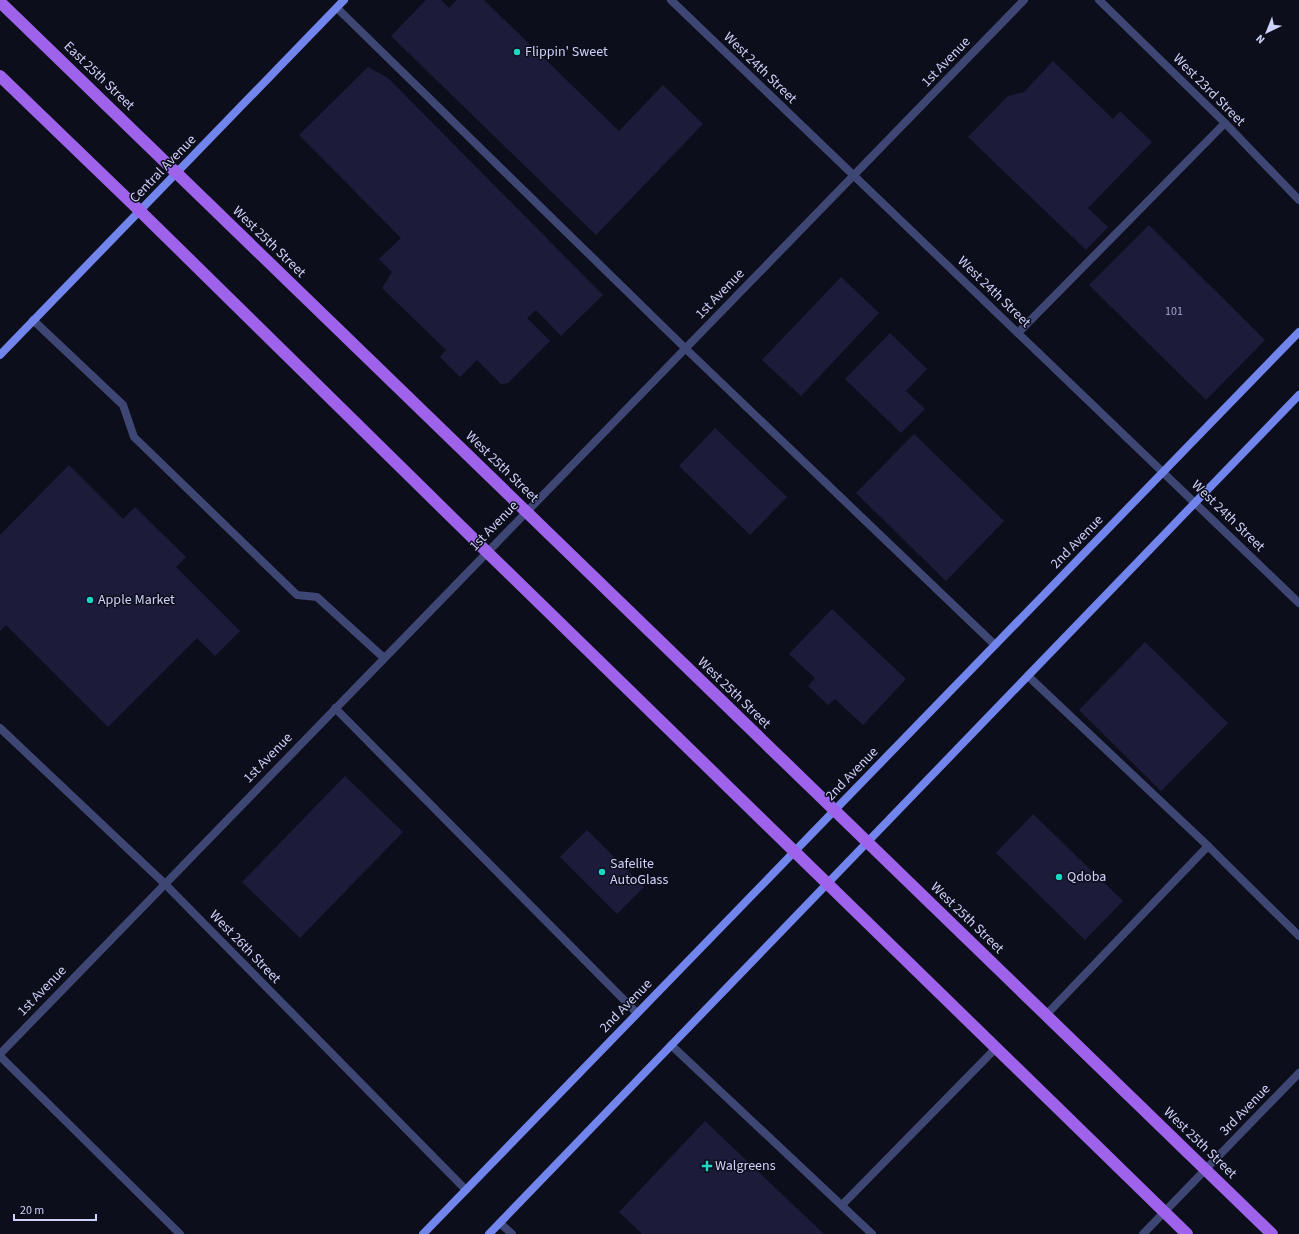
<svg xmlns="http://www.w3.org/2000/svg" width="1299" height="1234" font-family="'Source Sans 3',sans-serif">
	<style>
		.building { fill: #1c1c3a }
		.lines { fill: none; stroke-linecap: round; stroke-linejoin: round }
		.lane { stroke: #3e4674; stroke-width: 8 }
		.street { stroke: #3e4674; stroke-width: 8 }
		.secondary { stroke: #7185ed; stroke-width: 8 }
		.primary { stroke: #9e62eb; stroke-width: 12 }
		.poi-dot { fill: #1bd7c6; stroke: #0d0e1b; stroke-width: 1.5 }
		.labels { text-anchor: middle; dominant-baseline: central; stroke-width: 3; stroke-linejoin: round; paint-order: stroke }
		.number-label { font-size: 12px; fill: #a2a4c9 }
		.poi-label { font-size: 14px; fill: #ced1f9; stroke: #0d0e1b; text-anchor: start }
		.street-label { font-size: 14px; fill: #ced1f9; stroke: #0d0e1b }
	</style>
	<rect width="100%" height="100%" fill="#0d0e1b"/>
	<g class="building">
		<polygon points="426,0 441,0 449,8 457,0 484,0 619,131 663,85 703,124 596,235 391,36"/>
		<polygon points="1053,61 1113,119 1120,111 1152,142 1088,208 1108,227 1086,250 968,137 1008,96 1024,92"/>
		<polygon points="368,67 388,78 603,295 561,336 536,310 527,318 550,341 508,383 501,384 477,360 460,377 440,357 446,350 382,288 392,272 379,259 401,238 299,135"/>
		<polygon points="1149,225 1265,340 1206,400 1089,285"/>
		<polygon points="841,277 879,313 801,396 762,360"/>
		<polygon points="890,333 927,369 906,391 925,409 901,433 845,379"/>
		<polygon points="715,428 787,497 750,535 679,466"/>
		<polygon points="914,434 1004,521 946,581 856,493"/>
		<polygon points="69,465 123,519 135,507 186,557 176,567 240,631 215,656 197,638 108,727 6,625 0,631 0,535"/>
		<polygon points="832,609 906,679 863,725 835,699 828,705 808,686 815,678 789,654"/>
		<polygon points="1145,642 1228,723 1161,791 1079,710"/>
		<polygon points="345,776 403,832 300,938 242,882"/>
		<polygon points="1033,814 1123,901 1085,940 996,853"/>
		<polygon points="587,830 644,887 617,914 560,857"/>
		<polygon points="705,1121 824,1234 642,1234 619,1212"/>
	</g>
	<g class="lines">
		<g class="lane">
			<polyline points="337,8 686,349 995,645"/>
			<polyline points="33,320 123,405 134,437 297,595 317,597 384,658"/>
			<polyline points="1018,333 1225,123"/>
			<polyline points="1028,676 1208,846 1299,936"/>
			<polyline points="335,708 637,1013"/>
			<polyline points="1046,1015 1208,846"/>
			<polyline points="671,1045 872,1234"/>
			<polyline points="0,1056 180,1234"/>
			<polyline points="842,1205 996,1048"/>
		</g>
		<g class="street">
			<polyline points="671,0 1299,603"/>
			<polyline points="1099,0 1225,123 1299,200"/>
			<polyline points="0,728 164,883 466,1190"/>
			<path d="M0 1054C339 701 684 353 1024 0"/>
			<polyline points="500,1223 512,1234"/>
			<polyline points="1143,1234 1299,1073"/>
		</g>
		<g class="secondary">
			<polyline points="0,355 344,0"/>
			<polyline points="423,1234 1299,332"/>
			<polyline points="489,1234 1299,395"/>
		</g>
		<g class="primary">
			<polyline points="0,2 1272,1234"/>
			<polyline points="0,76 140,211 487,552 1187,1234"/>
		</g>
	</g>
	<g class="poi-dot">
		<circle cx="517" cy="52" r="4"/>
		<circle cx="90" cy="600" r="4"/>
		<circle cx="602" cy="872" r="4"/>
		<circle cx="1059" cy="877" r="4"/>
		<path d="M705 1160h4v4h4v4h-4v4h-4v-4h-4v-4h4z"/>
	</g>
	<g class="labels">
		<g class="number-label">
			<text x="1174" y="311">101</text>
		</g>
		<g class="poi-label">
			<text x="525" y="52">Flippin' Sweet</text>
			<text x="98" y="600">Apple Market</text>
			<text x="610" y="864">Safelite<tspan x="610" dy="16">AutoGlass</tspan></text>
			<text x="1067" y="877">Qdoba</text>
			<text x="715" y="1166">Walgreens</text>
		</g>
		<g class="street-label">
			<text transform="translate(946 62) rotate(-46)">1st Avenue</text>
			<text transform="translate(760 68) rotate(44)">West 24th Street</text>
			<text transform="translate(99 76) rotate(44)">East 25th Street</text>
			<text transform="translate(1209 90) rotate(45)">West 23rd Street</text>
			<text transform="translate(163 169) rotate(-46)">Central Avenue</text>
			<text transform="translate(269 242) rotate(44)">West 25th Street</text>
			<text transform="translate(994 292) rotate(44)">West 24th Street</text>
			<text transform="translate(720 294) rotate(-46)">1st Avenue</text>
			<text transform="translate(502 467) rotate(44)">West 25th Street</text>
			<text transform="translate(1228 516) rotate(44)">West 24th Street</text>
			<text transform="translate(494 526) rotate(-46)">1st Avenue</text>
			<text transform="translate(1077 542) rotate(-46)">2nd Avenue</text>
			<text transform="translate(734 693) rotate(44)">West 25th Street</text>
			<text transform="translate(268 758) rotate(-46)">1st Avenue</text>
			<text transform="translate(852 774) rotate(-46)">2nd Avenue</text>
			<text transform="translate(967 918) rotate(44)">West 25th Street</text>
			<text transform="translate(245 947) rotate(46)">West 26th Street</text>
			<text transform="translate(42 991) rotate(-46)">1st Avenue</text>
			<text transform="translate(626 1006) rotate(-46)">2nd Avenue</text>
			<text transform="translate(1245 1110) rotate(-46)">3rd Avenue</text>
			<text transform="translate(1200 1143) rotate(44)">West 25th Street</text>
		</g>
	</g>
	<g transform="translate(1267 32) rotate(223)" stroke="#0d0e1b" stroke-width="3" paint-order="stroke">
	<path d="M0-3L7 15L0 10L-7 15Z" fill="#ced1f9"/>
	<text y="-6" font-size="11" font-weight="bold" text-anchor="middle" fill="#ced1f9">N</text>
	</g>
	<path d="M14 1214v6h82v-6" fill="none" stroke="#ced1f9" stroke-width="2"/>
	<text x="20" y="1214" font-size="12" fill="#ced1f9" stroke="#0d0e1b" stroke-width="3" paint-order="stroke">20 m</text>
</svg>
